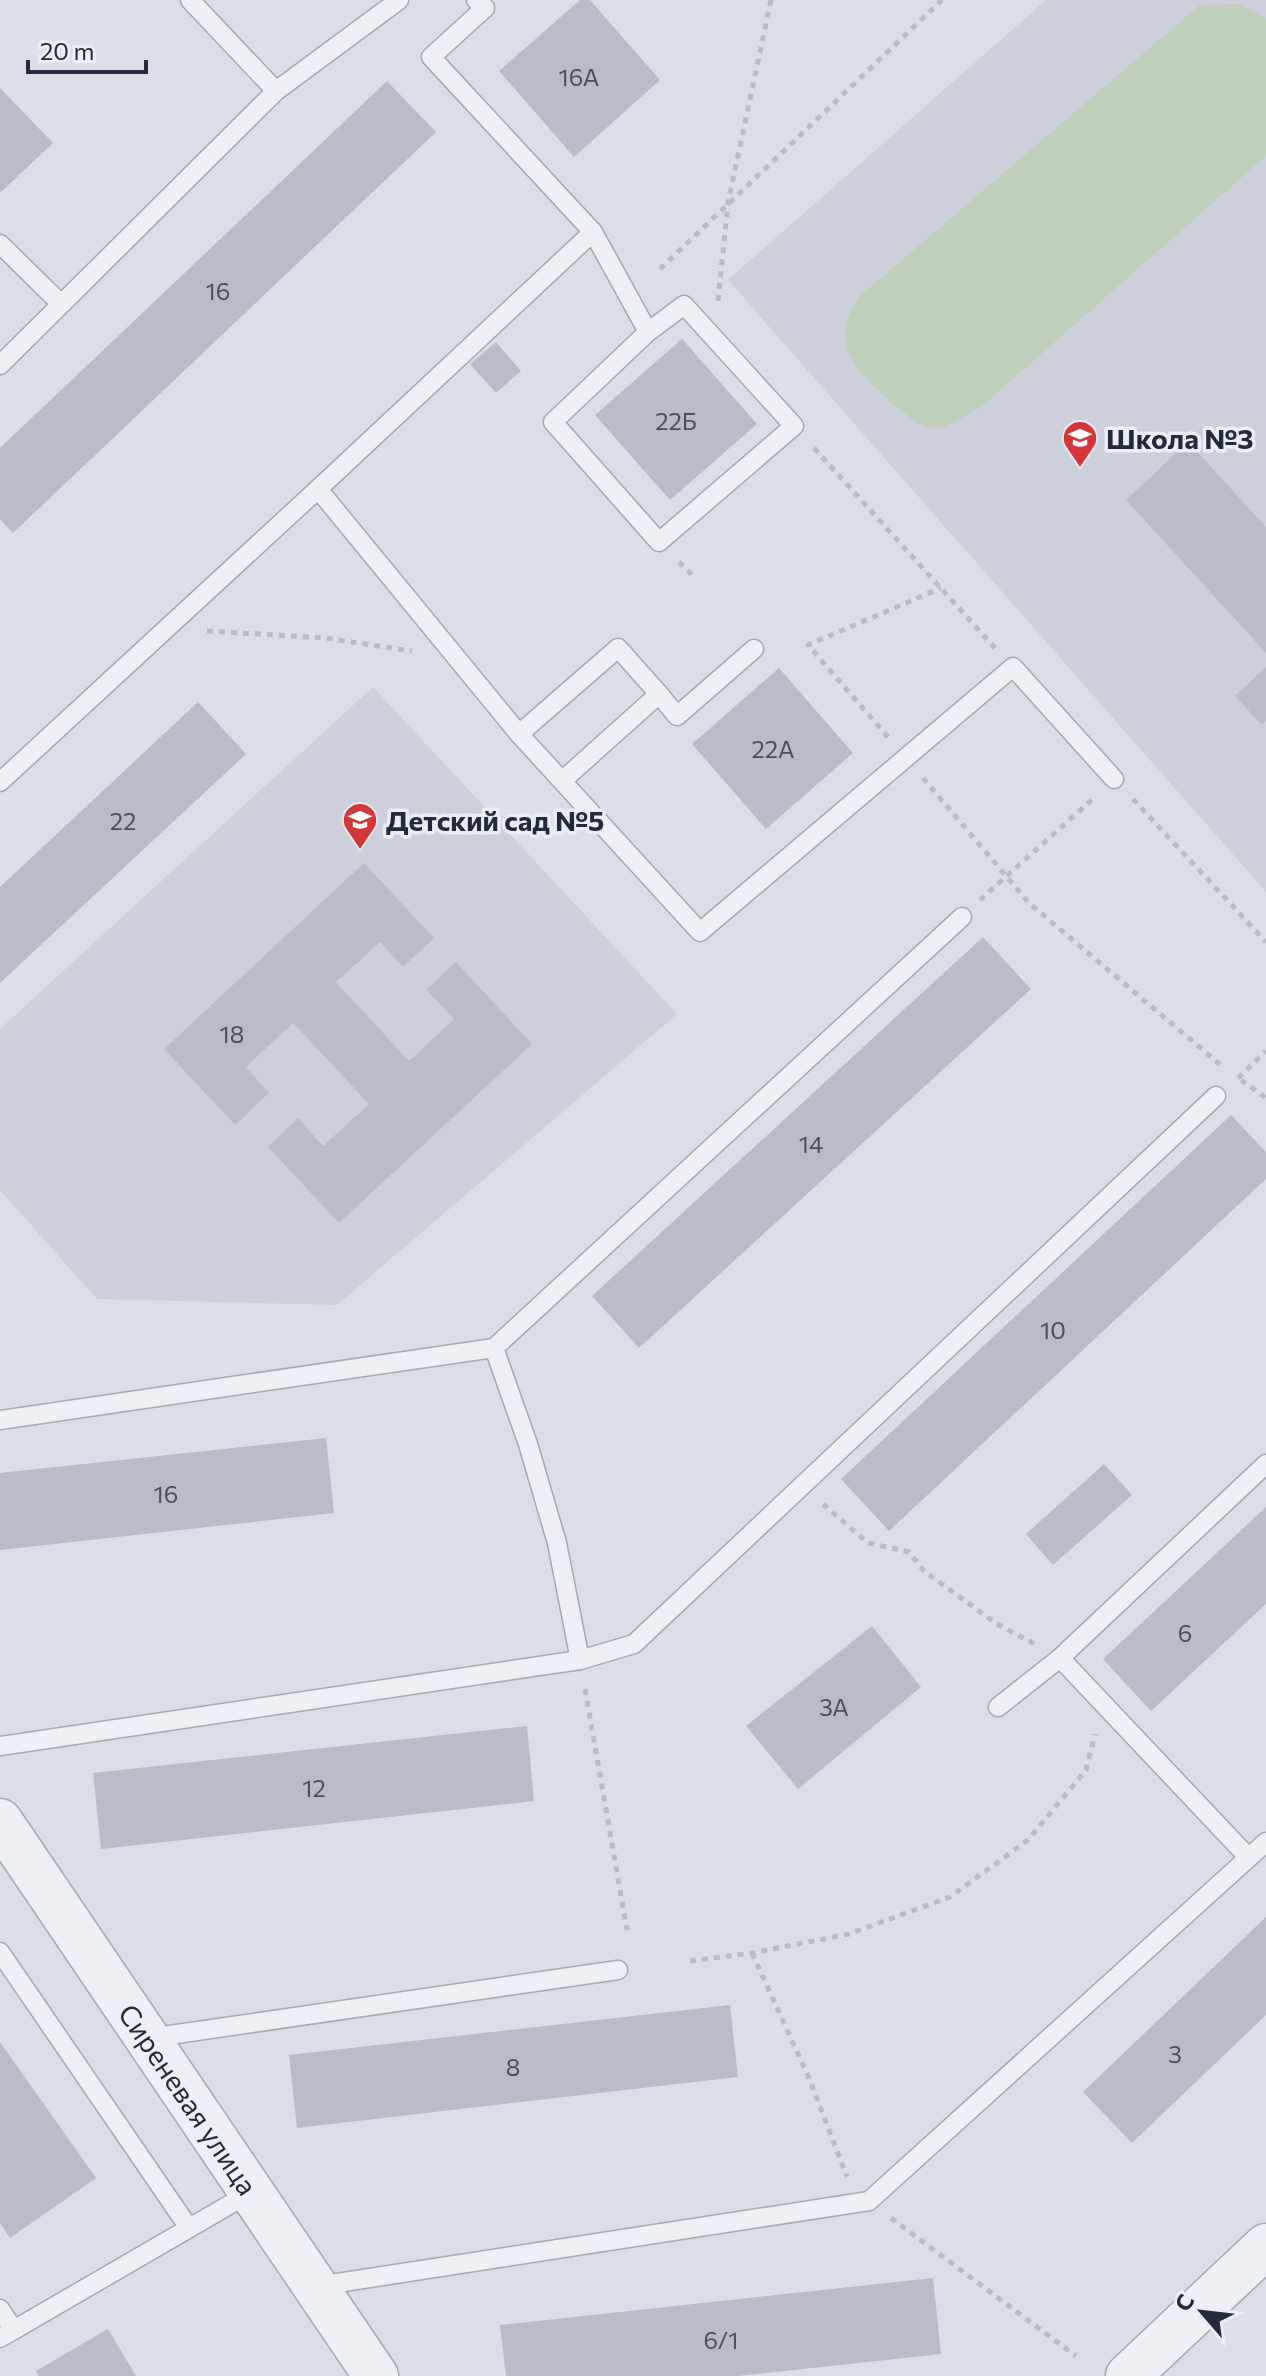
<svg xmlns="http://www.w3.org/2000/svg" width="1266" height="2376" font-family="Commissioner,sans-serif">
	<style>
		.built { fill: #cdd0db }
		.green { fill: #bed0bb }
		.building { fill: #b8bcc9 }
		.lines { fill: none; stroke-linecap: round; stroke-linejoin: round }
		.service-casing { stroke: #a4a8b3; stroke-width: 21 }
		.tertiary-casing { stroke: #a4a8b3; stroke-width: 47 }
		.path { stroke: #b9bcc4; stroke-width: 5; stroke-dasharray: 6 6; stroke-linecap: butt }
		.service { stroke: #edeff4; stroke-width: 18 }
		.tertiary { stroke: #edeff4; stroke-width: 44 }
		.labels { text-anchor: middle; dominant-baseline: central; stroke-width: 7; stroke-linejoin: round; paint-order: stroke }
		.number-label { font-size: 24px; fill: #494e60 }
		.poi-label { font-size: 28px; font-weight: bold; fill: #242a3d; stroke: #eaedf4; text-anchor: start }
		.street-label { font-size: 28px; fill: #242a3d; stroke: #eaedf4 }
	</style>
	<rect width="100%" height="100%" fill="#dbdee6"/>
	<g class="built">
		<polygon points="1046,0 1266,0 1266,892 728,280"/>
		<polygon points="373,687 677,1014 337,1305 97,1299 0,1190 0,1029"/>
	</g>
	<path class="green" d="M1238 4 1266 18V156L980 408C969 413 954 424 942 427 922 431 907 415 893 404 858 373 826 344 859 297L1200 5Z"/>
	<g class="building">
		<polygon points="580,0 590,0 660,80 574,157 499,71"/>
		<polygon points="387,81 436,132 13,533 0,519 0,448"/>
		<polygon points="0,88 53,143 1,192 0,191"/>
		<polygon points="682,339 757,424 670,500 595,415"/>
		<polygon points="496,342 521,371 496,393 470,364"/>
		<polygon points="1188,442 1266,527 1266,653 1126,500"/>
		<polygon points="1266,667 1266,721 1262,725 1235,696"/>
		<polygon points="779,668 853,753 766,829 692,744"/>
		<polygon points="198,702 246,754 0,983 0,887"/>
		<polygon points="364,863 434,938 403,967 380,942 336,982 409,1061 454,1019 426,990 456,962 532,1044 339,1223 268,1147 298,1118 323,1146 369,1104 293,1023 246,1067 269,1093 235,1125 164,1049"/>
		<polygon points="983,937 1031,989 639,1348 592,1296"/>
		<polygon points="1231,1115 1266,1152 1266,1179 889,1531 841,1479"/>
		<polygon points="326,1438 334,1513 0,1550 0,1473"/>
		<polygon points="1104,1464 1132,1495 1053,1565 1026,1534"/>
		<polygon points="1266,1507 1266,1604 1151,1711 1103,1659"/>
		<polygon points="872,1626 921,1687 798,1789 746,1726"/>
		<polygon points="527,1726 534,1801 101,1849 93,1773"/>
		<polygon points="1266,1917 1266,2015 1132,2143 1083,2092"/>
		<polygon points="730,2005 738,2077 297,2128 289,2055"/>
		<polygon points="0,2042 96,2178 10,2238 0,2223"/>
		<polygon points="933,2278 941,2354 738,2376 506,2376 500,2325"/>
		<polygon points="108,2329 136,2376 39,2376 36,2371"/>
	</g>
	<g class="lines">
		<defs>
			<g id="service">
				<polyline points="190,0 276,91"/>
				<polyline points="476,0 485,8 431,57 593,232 318,489 519,734 700,932 1013,667 1114,779"/>
				<polyline points="593,232 648,332 553,422 659,542 794,426 684,305 648,332"/>
				<polyline points="0,244 61,304"/>
				<polyline points="0,365 276,91 399,0"/>
				<polyline points="659,694 677,716 754,649"/>
				<polyline points="519,734 618,648 659,694 563,780"/>
				<polyline points="0,782 318,489"/>
				<polyline points="494,1348 528,1444 557,1543 580,1660"/>
				<polyline points="0,1420 494,1348 962,917"/>
				<polyline points="998,1707 1060,1658"/>
				<polyline points="0,1746 580,1660 634,1644 1216,1096"/>
				<polyline points="1248,1857 1060,1658 1266,1464"/>
				<polyline points="0,1952 189,2228"/>
				<polyline points="149,2038 618,1970"/>
				<polyline points="318,2286 869,2201 1266,1842"/>
				<polyline points="0,2309 14,2330"/>
				<polyline points="0,2338 253,2191"/>
			</g>
			<g id="tertiary">
				<path id="s1" d="M0 1821 376 2376"/>
				<polyline points="1128,2376 1266,2246"/>
			</g>
		</defs>
		<use href="#service" class="service-casing"/>
		<use href="#tertiary" class="tertiary-casing"/>
		<g class="path">
			<polyline points="660,269 942,0"/>
			<polyline points="718,301 728,203 771,0"/>
			<polyline points="814,448 995,648"/>
			<polyline points="679,562 693,576"/>
			<polyline points="207,631 325,638 412,651"/>
			<polyline points="888,737 808,645 941,588"/>
			<polyline points="923,778 1029,903 1223,1067"/>
			<polyline points="1133,799 1266,942"/>
			<polyline points="980,900 1095,797"/>
			<polyline points="1238,1078 1266,1051"/>
			<polyline points="1241,1080 1266,1098"/>
			<polyline points="823,1504 868,1543 909,1552 924,1571 997,1624 1035,1644"/>
			<polyline points="585,1689 627,1930"/>
			<polyline points="752,1953 809,2078 847,2177"/>
			<polyline points="690,1961 752,1953 849,1934 950,1897 1028,1840 1086,1770 1095,1734"/>
			<polyline points="891,2218 1076,2356"/>
		</g>
		<use href="#service" class="service"/>
		<use href="#tertiary" class="tertiary"/>
	</g>
	<defs>
		<symbol id="school-pin" viewBox="-11 -11 22 30"><path d="M0 17L-7.5 6A9.5 9.5 0 1 1 7.5 6Z" fill="#d4373a" stroke="#eaedf4"/><path d="M0-5L7-2L0 1L-7-2ZM-4 1L0 2.5L4 1V4Q0 6-4 4Z" fill="#fff"/></symbol>
	</defs>
	<g fill-rule="evenodd">
		<use href="#school-pin" x="1060" y="418" width="40" height="54"/>
		<use href="#school-pin" x="340" y="800" width="40" height="54"/>
	</g>
	<g class="labels">
		<g class="number-label">
			<text x="579" y="76">16А</text>
			<text x="218" y="290">16</text>
			<text x="676" y="420">22Б</text>
			<text x="773" y="748">22А</text>
			<text x="123" y="820">22</text>
			<text x="232" y="1033">18</text>
			<text x="811" y="1143">14</text>
			<text x="1053" y="1329">10</text>
			<text x="166" y="1493">16</text>
			<text x="1185" y="1632">6</text>
			<text x="834" y="1706">3А</text>
			<text x="314" y="1787">12</text>
			<text x="1175" y="2053">3</text>
			<text x="513" y="2066">8</text>
			<text x="721" y="2339">6/1</text>
		</g>
		<g class="poi-label">
			<text x="1106" y="438">Школа №3</text>
			<text x="386" y="820">Детский сад №5</text>
		</g>
		<g class="street-label">
			<text stroke="none"><textPath href="#s1" startOffset="336">Сиреневая улица</textPath></text>
		</g>
	</g>
	<g transform="translate(1202 2312) rotate(298)" stroke="#eaedf4" stroke-width="6" paint-order="stroke">
	<path d="M0-6L14 30L0 20L-14 30Z" fill="#242a3d"/>
	<text y="-12" font-size="22" font-weight="bold" text-anchor="middle" fill="#242a3d">С</text>
	</g>
	<path d="M28 60v12h118v-12" fill="none" stroke="#242a3d" stroke-width="4"/>
	<text x="40" y="60" font-size="24" fill="#242a3d" stroke="#eaedf4" stroke-width="6" paint-order="stroke">20 m</text>
</svg>
